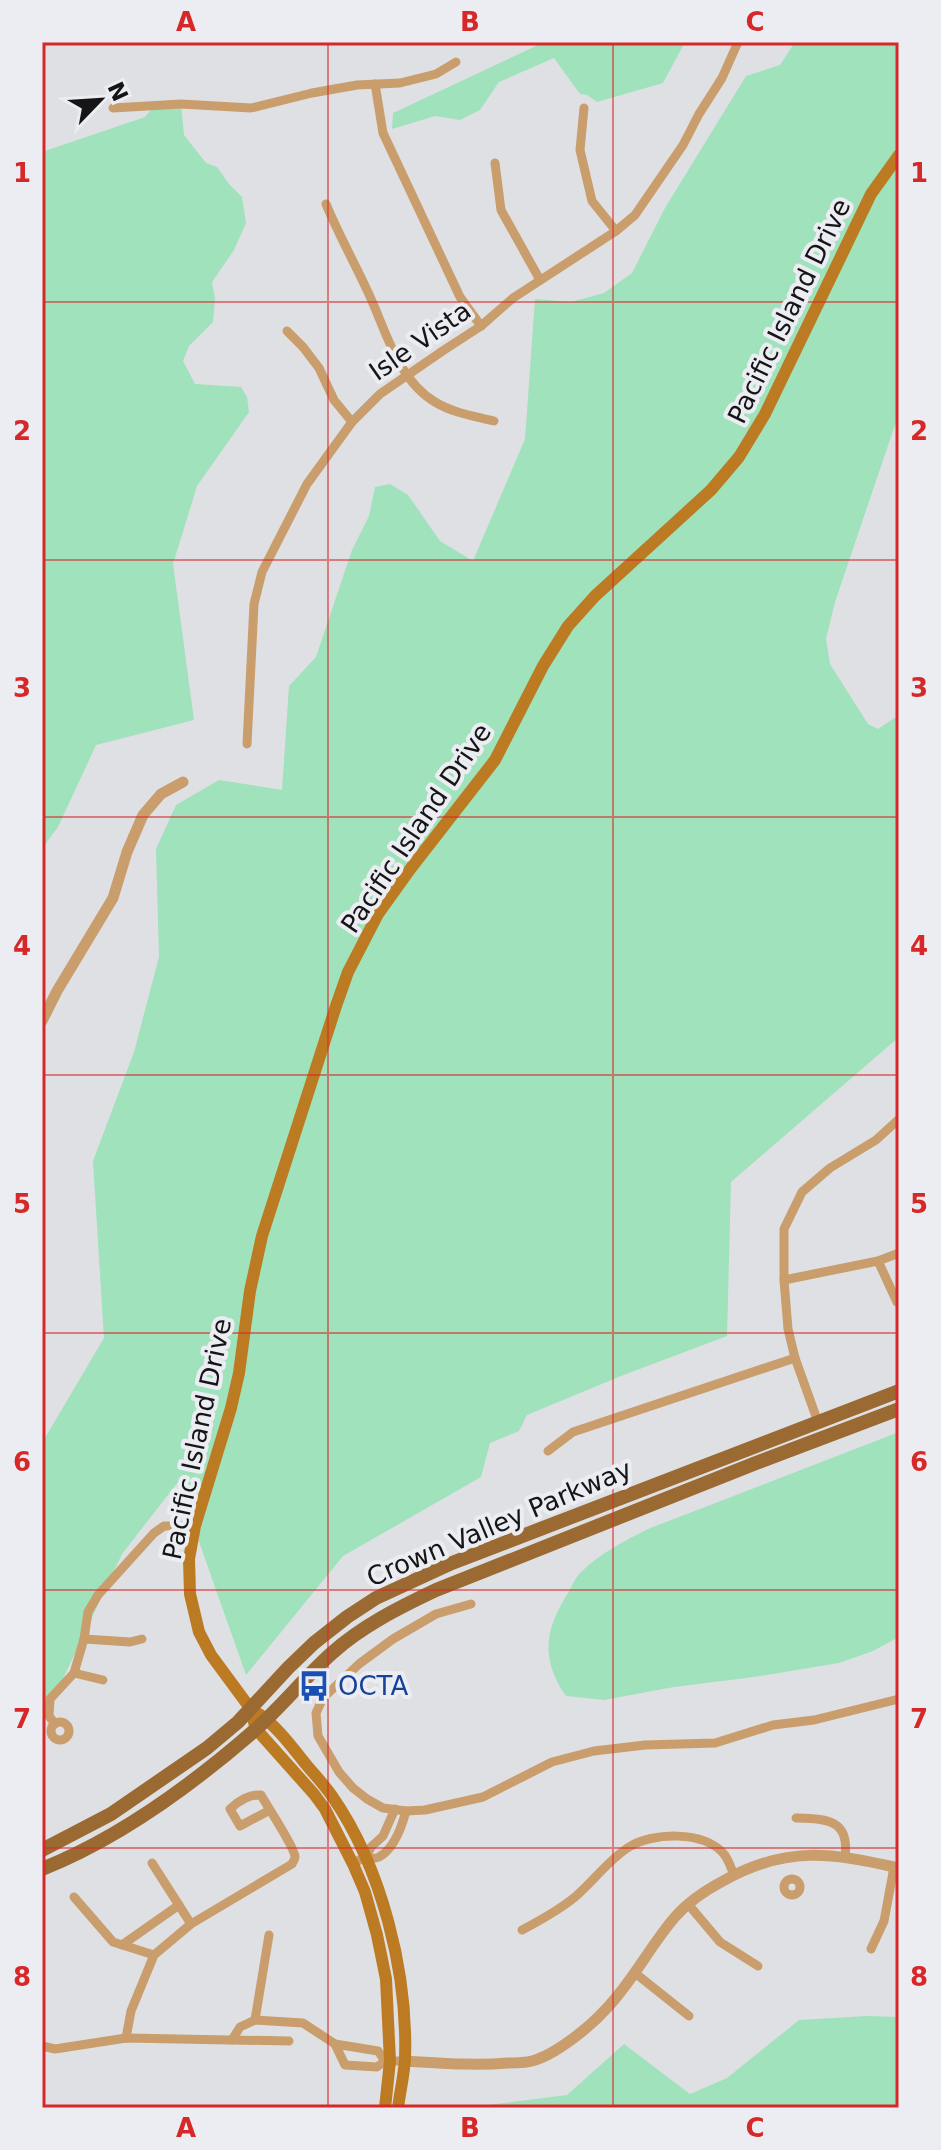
<svg xmlns="http://www.w3.org/2000/svg" width="941" height="2150" font-family="'DejaVu Sans',sans-serif">
	<style>
		.green { fill: #9fe2bb }
		.lines { fill: none; stroke-linecap: round; stroke-linejoin: round }
		.minor { stroke: #ca9d6c; stroke-width: 9 }
		.tertiary { stroke: #ca9d6c; stroke-width: 11 }
		.secondary { stroke: #bc7a23; stroke-width: 12 }
		.primary { stroke: #9a6a32; stroke-width: 14 }
		.grid { fill: none; stroke: #d62828; stroke-width: 2; stroke-opacity: 0.55 }
		.labels { text-anchor: middle; dominant-baseline: central; stroke-width: 8; stroke-linejoin: round; paint-order: stroke }
		.street-label { font-size: 26px; fill: #151516; stroke: #ecedf2 }
		.transit-label { font-size: 26px; fill: #164399; stroke: #ecedf2; text-anchor: start }
		.neatline { fill: none; stroke: #d62828; stroke-width: 3 }
		.grid-label { font-size: 26px; text-anchor: middle; font-weight: bold; fill: #d62828 }
	</style>
	<rect width="100%" height="100%" fill="#dfe0e4"/>
	<g class="green">
		<polygon points="536,42 685,42 663,83 597,102 587,95 580,94 554,58 499,82 480,110 460,120 435,116 392,129 393,113 536,46"/>
		<polygon points="795,42 899,42 899,413 835,602 826,639 830,664 868,724 878,729 899,715 899,1037 731,1182 727,1336 621,1376 527,1415 519,1431 490,1443 481,1477 343,1556 246,1675 178,1482 122,1554 52,1702 42,1707 42,1443 104,1338 93,1161 134,1052 159,957 156,849 176,805 219,780 282,790 289,686 316,657 352,550 369,516 375,487 390,484 408,495 440,541 473,561 525,439 535,299 571,302 604,293 632,273 665,208 746,76 780,65"/>
		<polygon points="181,104 184,135 206,163 217,167 229,184 242,197 246,223 234,250 212,282 215,299 213,322 189,346 183,361 195,384 241,387 247,397 249,412 197,486 173,564 194,720 96,745 58,827 42,848 42,152 145,117 154,106"/>
		<path d="M899 1432V1637L873 1651 839 1663 754 1677 674 1687 604 1700 566 1696C540 1659 545 1629 568 1593 572 1586 575 1578 581 1572 600 1553 625 1541 648 1529Z"/>
		<polygon points="867,2016 899,2017 899,2108 465,2108 567,2095 624,2044 690,2094 727,2078 799,2020"/>
	</g>
	<g class="lines">
		<g class="minor">
			<polyline points="375,84 383,133 460,297 481,326"/>
			<polyline points="113,108 181,104 251,108 312,93 357,85 400,83 436,74 456,62"/>
			<polyline points="584,108 580,150 592,201 616,231"/>
			<polyline points="495,163 501,210 540,280"/>
			<path d="M326 204C338 233 353 260 366 288 385 326 396 379 435 402 453 413 474 416 494 421"/>
			<polyline points="287,331 303,347 319,368 334,400 352,422"/>
			<polyline points="247,744 254,604 262,572 307,484 352,422 380,394 444,350 481,326 513,298 616,231 635,215 683,145 699,114 722,78 738,42"/>
			<polyline points="878,1261 897,1302"/>
			<polyline points="784,1280 878,1261 899,1253"/>
			<polyline points="818,1422 795,1358 788,1329 784,1280 784,1229 802,1192 830,1168 876,1140 899,1119"/>
			<polyline points="548,1451 573,1432 795,1358"/>
			<polyline points="471,1604 436,1614 393,1639 359,1664 323,1698 316,1713 318,1736 339,1772 353,1788 367,1799 383,1808 406,1811 425,1810 483,1797 552,1762 594,1751 645,1745 715,1743 773,1725 814,1720 899,1699"/>
			<polyline points="84,1639 130,1642 142,1639"/>
			<polyline points="74,1673 103,1680"/>
			<circle cx="60" cy="1731" r="9"/>
			<polyline points="55,1724 49,1716 50,1699 74,1673 84,1639 88,1612 98,1595 154,1533 164,1526 195,1526"/>
			<path d="M796 1818C826 1819 850 1819 845 1857"/>
			<polyline points="366,1857 371,1847 383,1836 395,1809"/>
			<polyline points="152,1863 191,1924"/>
			<path d="M353 1864C357 1862 361 1858 365 1857 375 1856 370 1861 379 1857 394 1849 402 1826 406 1811"/>
			<circle cx="792" cy="1887" r="8"/>
			<polyline points="74,1897 113,1942 154,1955"/>
			<polyline points="688,1904 720,1942 758,1966"/>
			<path d="M522 1930C541 1920 559 1910 575 1897 594 1881 608 1860 629 1847 653 1832 703 1831 723 1853 728 1858 731 1868 734 1875"/>
			<polyline points="122,1945 179,1905"/>
			<polyline points="871,1949 884,1921 894,1867"/>
			<polyline points="635,1973 689,2016"/>
			<polyline points="255,2020 269,1935"/>
			<path d="M126 2038 131 2011 154 1955 191 1924 292 1864C293 1861 295 1860 295 1857 295 1848 267 1806 261 1795 250 1794 238 1801 230 1809L240 1826 270 1810"/>
			<polyline points="232,2040 240,2027 255,2020 303,2023 335,2044 378,2051 385,2061 405,2061"/>
			<polyline points="335,2044 345,2065 377,2067 385,2061"/>
			<polyline points="42,2046 55,2049 126,2038 289,2041"/>
		</g>
		<g class="tertiary">
			<polyline points="42,1021 57,991 113,898 127,852 143,815 161,794 183,782"/>
			<path d="M405 2061C440 2063 474 2066 508 2063 516 2063 525 2063 532 2061 555 2055 590 2027 606 2009 633 1981 650 1946 675 1917 688 1902 706 1890 723 1881 787 1845 831 1853 899 1868"/>
		</g>
		<g class="secondary">
			<path d="M259 1714C279 1728 294 1750 309 1768 317 1777 325 1786 332 1796 382 1868 408 1973 405 2059 404 2075 400 2092 398 2108"/>
			<polyline points="385,2108 390,2061 386,1979 377,1935 365,1892 353,1864 325,1809 314,1794 256,1729 250,1708 211,1655 199,1632 190,1594 189,1559 195,1526 231,1408 239,1373 250,1291 262,1236 336,1006 348,972 378,914 411,868 495,760 543,666 568,626 595,596 711,490 739,457 765,414 871,194 899,155"/>
		</g>
		<g class="primary">
			<polyline points="42,1850 111,1814 207,1748 238,1722 288,1668 314,1643 347,1617 376,1598 452,1563 899,1391"/>
			<path d="M42 1869C120 1838 192 1785 255 1730 282 1706 305 1677 332 1653 362 1626 400 1607 436 1590L756 1463 899 1409"/>
		</g>
	</g>
	<path class="grid" d="M328 42V2108M613 42V2108M42 302H899M42 560H899M42 817H899M42 1075H899M42 1333H899M42 1590H899M42 1848H899"/>
	<defs>
		<symbol id="bus-bare" viewBox="-9 -9 18 18"><path d="M-5-6H5V4H4V6H2V4H-2V6H-4V4H-5ZM-3.5-4V0h7V-4ZM-3.5 1.2v1.5H-2V1.2ZM2 1.2v1.5H3.5V1.2Z" fill="#1a4fb4" stroke="#ecedf2" stroke-width="2.5" paint-order="stroke"/></symbol>
	</defs>
	<g fill-rule="evenodd">
		<use href="#bus-bare" x="292" y="1664" width="44" height="44"/>
	</g>
	<g class="labels">
		<g class="street-label">
			<text transform="translate(789 311) rotate(-64)">Pacific Island Drive</text>
			<text transform="translate(420 341) rotate(-35)">Isle Vista</text>
			<text transform="translate(416 828) rotate(-56)">Pacific Island Drive</text>
			<text transform="translate(197 1439) rotate(-78)">Pacific Island Drive</text>
			<text transform="translate(499 1523) rotate(-23)">Crown Valley Parkway</text>
		</g>
		<g class="transit-label">
			<text x="338" y="1686">OCTA</text>
		</g>
	</g>
	<rect width="941" height="2150" fill="none" stroke="#ecedf2" stroke-width="88"/>
	<g transform="translate(100 100) rotate(65)" stroke="#ecedf2" stroke-width="6" paint-order="stroke">
	<path d="M0-6L14 30L0 20L-14 30Z" fill="#151516"/>
	<text y="-12" font-size="22" font-weight="bold" text-anchor="middle" fill="#151516">N</text>
	</g>
	<rect x="44" y="44" width="853" height="2062" class="neatline"/>
	<g class="grid-label">
		<text x="186" y="31">A</text>
		<text x="470" y="31">B</text>
		<text x="755" y="31">C</text>
		<text x="22" y="182">1</text>
		<text x="919" y="182">1</text>
		<text x="22" y="440">2</text>
		<text x="919" y="440">2</text>
		<text x="22" y="697">3</text>
		<text x="919" y="697">3</text>
		<text x="22" y="955">4</text>
		<text x="919" y="955">4</text>
		<text x="22" y="1213">5</text>
		<text x="919" y="1213">5</text>
		<text x="22" y="1471">6</text>
		<text x="919" y="1471">6</text>
		<text x="22" y="1728">7</text>
		<text x="919" y="1728">7</text>
		<text x="22" y="1986">8</text>
		<text x="919" y="1986">8</text>
		<text x="186" y="2137">A</text>
		<text x="470" y="2137">B</text>
		<text x="755" y="2137">C</text>
	</g>
</svg>
